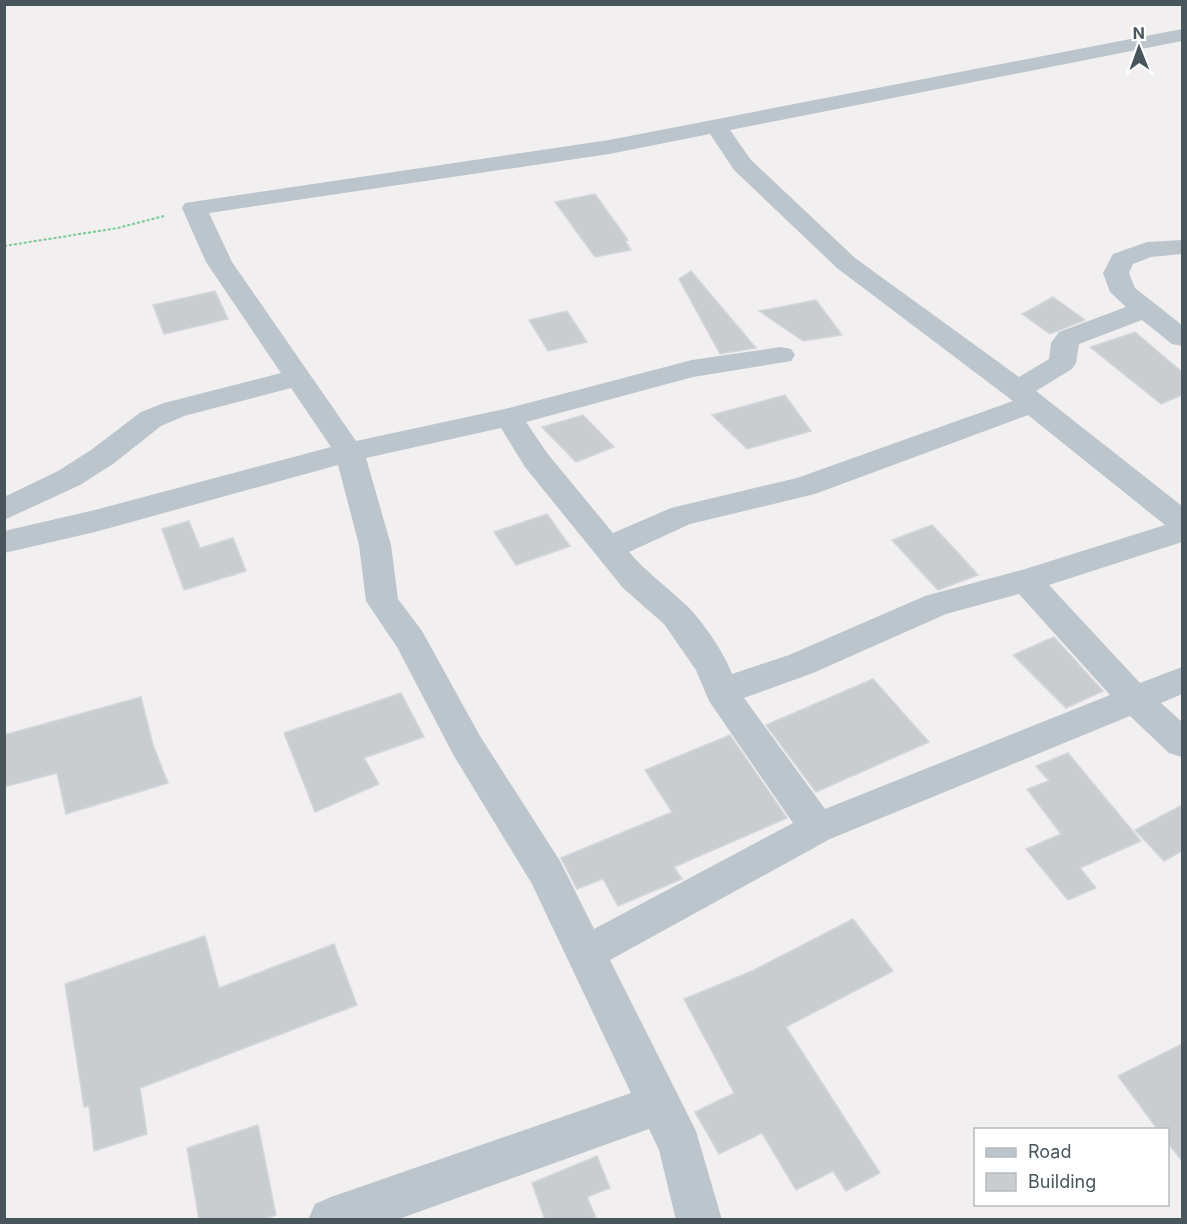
<svg xmlns="http://www.w3.org/2000/svg" width="1187" height="1224" font-family="Inter,sans-serif">
	<style>
		.building { fill: #c9cdd0; stroke: #d3d6da; stroke-width: 1.5 }
		.lines { fill: none; stroke-linecap: round; stroke-linejoin: round }
		.path { stroke: #7ac897; stroke-width: 2; stroke-dasharray: 3 2; stroke-linecap: butt }
		.minor { fill: #bbc5cb; fill-rule: evenodd }
	</style>
	<rect width="100%" height="100%" fill="#f1efef"/>
	<g class="building">
		<polygon points="595,194 628,240 625,241 631,250 595,257 555,202"/>
		<polygon points="691,271 756,348 720,354 679,279"/>
		<polygon points="215,291 228,319 164,334 153,305"/>
		<polygon points="1053,297 1085,320 1050,334 1022,314"/>
		<polygon points="816,300 842,335 803,341 759,311"/>
		<polygon points="567,311 587,342 548,351 529,320"/>
		<polygon points="1135,332 1182,372 1182,395 1161,404 1090,347"/>
		<polygon points="785,395 811,431 747,449 712,415"/>
		<polygon points="583,415 614,447 576,462 542,427"/>
		<polygon points="547,514 570,546 516,565 494,532"/>
		<polygon points="189,521 200,548 233,538 246,571 184,590 162,529"/>
		<polygon points="932,525 962,557 978,575 938,590 892,540"/>
		<polygon points="1054,637 1103,691 1066,708 1013,655"/>
		<polygon points="873,679 929,742 816,792 766,725"/>
		<polygon points="401,693 424,737 364,758 379,784 315,812 284,733"/>
		<polygon points="141,697 153,745 168,783 66,814 57,773 4,787 4,735"/>
		<polygon points="730,735 787,818 674,867 682,879 618,906 603,879 577,889 561,858 672,812 645,770"/>
		<polygon points="1068,753 1141,841 1080,868 1096,888 1068,900 1026,849 1061,834 1027,789 1049,781 1036,766"/>
		<polygon points="1182,805 1182,851 1164,861 1135,830"/>
		<polygon points="853,919 893,971 786,1027 880,1173 846,1191 833,1171 796,1190 762,1133 719,1154 695,1112 734,1093 684,999 752,971"/>
		<polygon points="205,936 219,988 334,944 357,1005 140,1088 147,1134 94,1151 89,1106 84,1107 65,984"/>
		<polygon points="1182,1044 1182,1161 1167,1142 1167,1130 1158,1130 1118,1076"/>
		<polygon points="258,1125 276,1215 261,1220 199,1220 187,1148"/>
		<polygon points="597,1156 610,1188 587,1197 597,1220 545,1220 532,1183"/>
	</g>
	<g class="lines">
		<polyline class="path" points="4,246 118,228 164,216"/>
		<path class="minor" d="M1182 29V41L730 130 751 160 855 258 1019 377 1049 359 1051 343 1059 332 1126 307 1110 292 1103 273 1113 254 1147 242 1182 240V254L1151 257 1133 264 1129 273 1135 288 1182 325V346L1172 344 1142 320 1079 344 1076 363 1072 369 1036 391 1182 506V542L1049 585 1140 683 1182 667V694L1161 703 1182 722V757L1169 753 1130 716 830 839 610 960 696 1131 722 1220H676L659 1150 649 1129 396 1220H308L315 1204 331 1197 631 1093 532 884 454 756 397 647 366 601 359 545 338 465 95 532 4 553V531L95 510 331 447 291 388 184 416 161 426 113 464 80 485 4 520V497L58 471 91 450 141 412 164 403 281 373 206 262 182 208 185 203 609 140ZM710 134 734 170 837 268 1013 401 797 478 671 508 613 533 547 453 526 422 693 377 791 361 795 355 791 349 781 347 692 360 509 408 356 441 232 262 209 213 609 154ZM1028 415 1165 525 1022 570 925 596 789 655 732 674C725 654 702 620 686 605 667 587 646 572 629 552L690 524 815 494ZM501 428 525 467 623 588 664 624 696 670 709 701 793 823 594 929 560 861 480 736 422 631 398 599 391 545 366 458ZM1019 594 1110 695 825 809 744 698 813 673 946 614Z"/>
	</g>
	<rect width="1187" height="1224" fill="none" stroke="#48555b" stroke-width="12"/>
	<rect x="974" y="1128" width="195" height="78" fill="#ffffff" stroke="#b6bbbd" stroke-width="1.5"/>
	<rect x="986" y="1148" width="30" height="9" fill="#bbc5cb" stroke="#b6bbbd" stroke-width="1.5"/>
	<text x="1028" y="1158" font-size="18" fill="#48555b">Road</text>
	<rect x="986" y="1173" width="30" height="18" fill="#c9cdd0" stroke="#b6bbbd" stroke-width="1.5"/>
	<text x="1028" y="1188" font-size="18" fill="#48555b">Building</text>
	<g transform="translate(1139 48) rotate(359)" stroke="#ffffff" stroke-width="4.5" paint-order="stroke">
	<path d="M0-4.5L10 22L0 15L-10 22Z" fill="#48555b"/>
	<text y="-9" font-size="16" font-weight="bold" text-anchor="middle" fill="#48555b">N</text>
	</g>
</svg>
